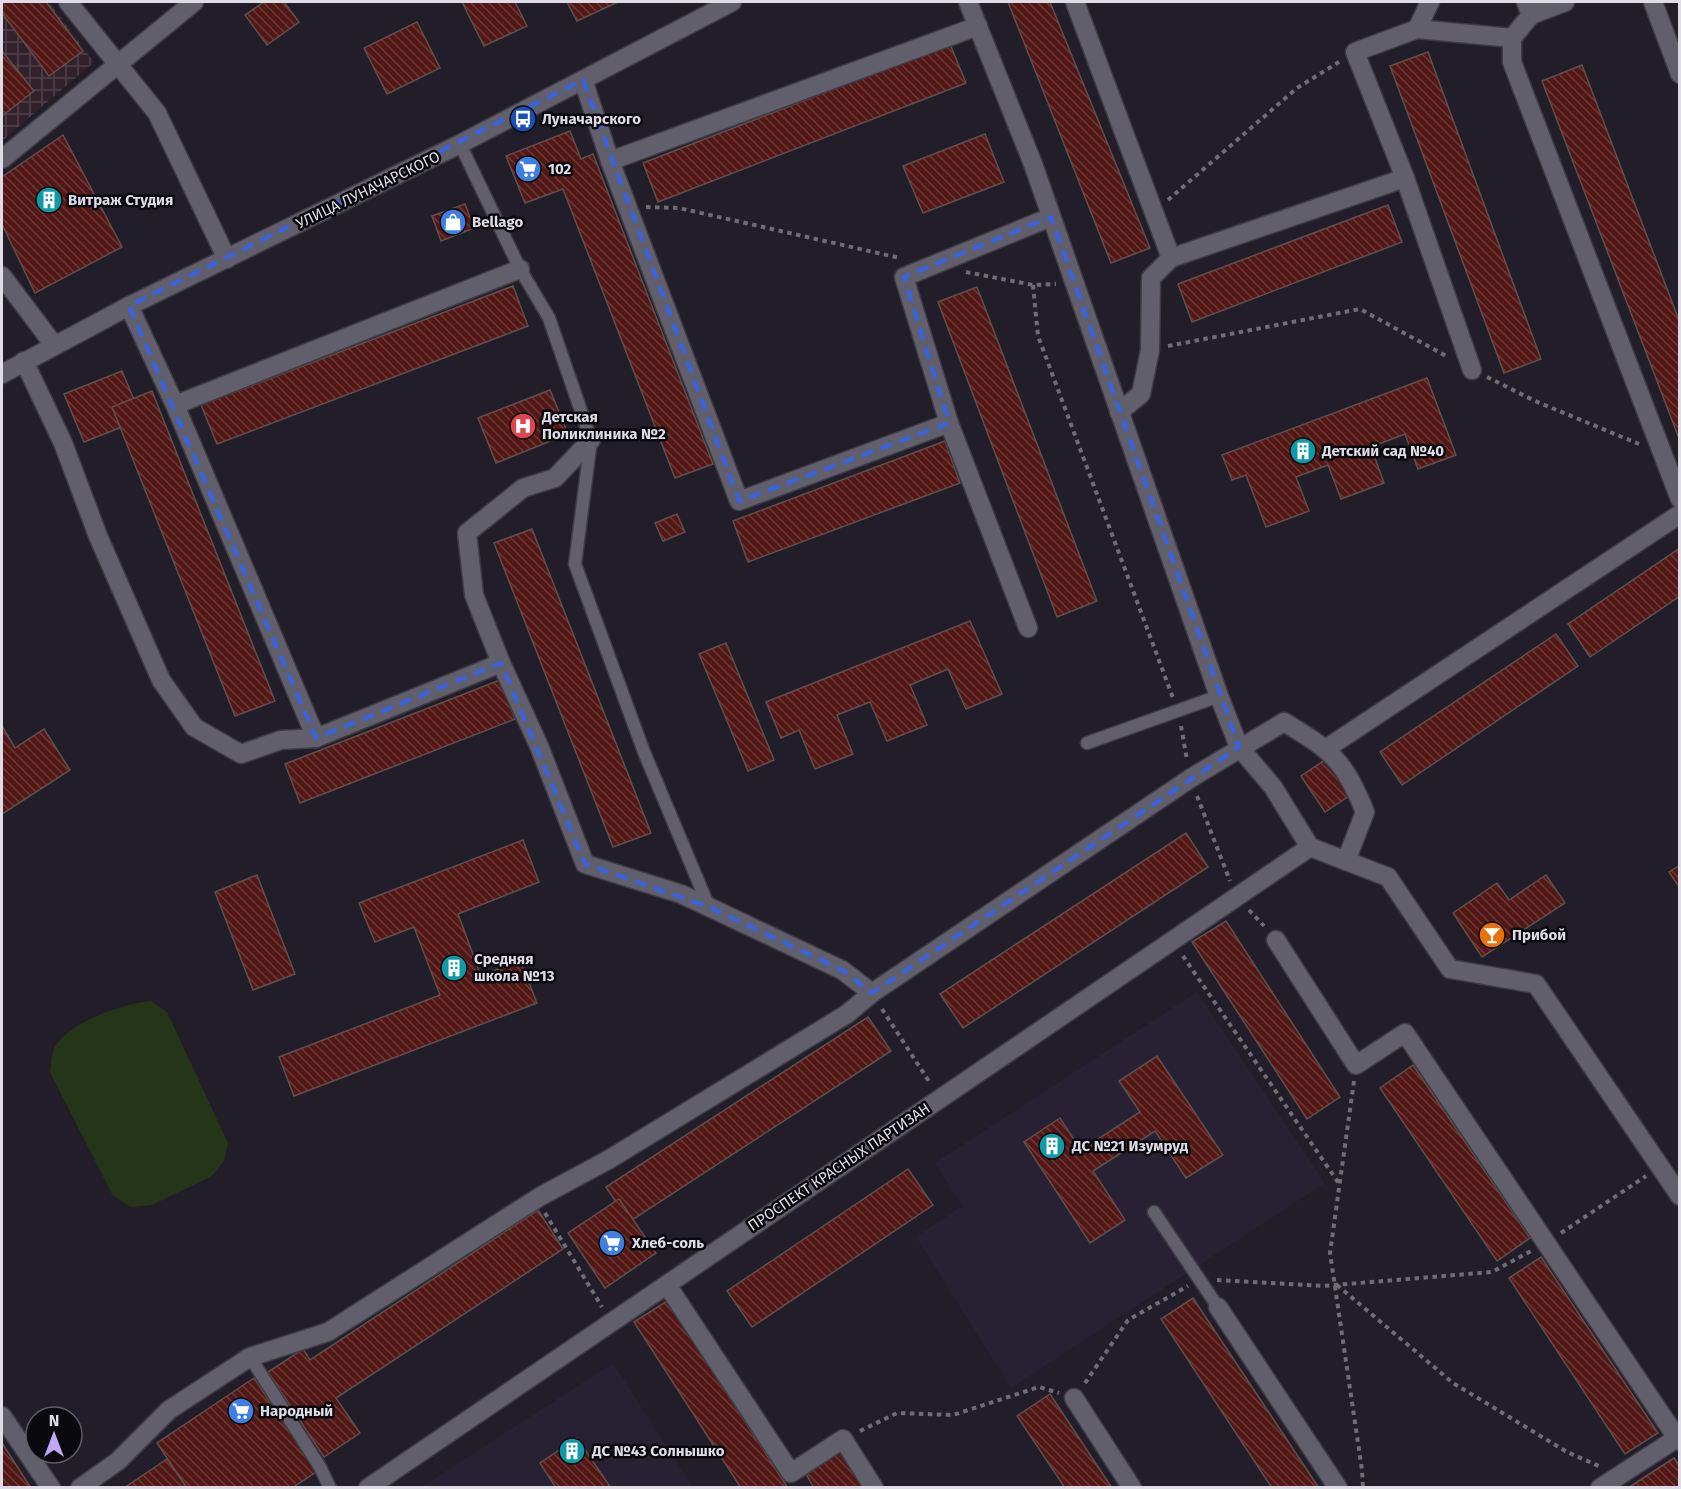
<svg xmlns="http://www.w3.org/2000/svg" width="1681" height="1489" font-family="'Fira Sans',sans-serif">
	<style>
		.industrial { fill: url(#industrial-grid) }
		.built { fill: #272133 }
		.pitch { fill: #243518 }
		.building { fill: url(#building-back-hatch); stroke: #604f4d; stroke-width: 1.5 }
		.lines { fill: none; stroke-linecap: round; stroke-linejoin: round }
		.lane-casing { stroke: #3e3b44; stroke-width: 15 }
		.street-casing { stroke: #3e3b44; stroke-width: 21 }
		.secondary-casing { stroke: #3e3b44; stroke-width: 21 }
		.path { stroke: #6e6c75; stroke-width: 4; stroke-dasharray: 4.5 4.5; stroke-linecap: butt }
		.lane { stroke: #625f6c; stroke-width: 12 }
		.street { stroke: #625f6c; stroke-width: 18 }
		.secondary { stroke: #625f6c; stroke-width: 18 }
		.marked { fill: none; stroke: #3a63da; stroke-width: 4.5; stroke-dasharray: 12 8; stroke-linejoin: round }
		.labels { text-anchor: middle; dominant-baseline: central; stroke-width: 5; stroke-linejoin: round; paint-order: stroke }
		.poi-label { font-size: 15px; font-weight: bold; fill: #dedce4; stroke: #0a090e; text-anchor: start }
		.street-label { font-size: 15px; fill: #dedce4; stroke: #0a090e }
	</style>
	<defs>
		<pattern id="industrial-grid" width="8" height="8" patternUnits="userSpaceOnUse" patternTransform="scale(1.5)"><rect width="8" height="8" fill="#32212a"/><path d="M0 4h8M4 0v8" fill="none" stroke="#4f4149"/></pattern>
		<pattern id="building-back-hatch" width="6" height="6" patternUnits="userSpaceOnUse" patternTransform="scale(1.5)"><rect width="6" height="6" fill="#531815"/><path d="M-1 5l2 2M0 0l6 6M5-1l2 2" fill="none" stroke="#6b3937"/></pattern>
	</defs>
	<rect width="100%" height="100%" fill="#211e29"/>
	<polygon class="industrial" points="2,2 49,2 94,62 2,141"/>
	<g class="built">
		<polygon points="1197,992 1325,1183 1011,1388 916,1237 962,1206 935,1163"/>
		<polygon points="613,1363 693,1487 420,1488"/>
	</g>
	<path class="pitch" d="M151 1001 167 1012 228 1143 224 1161 212 1176 152 1205 131 1207 113 1196 50 1072C51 1066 51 1056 54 1049 66 1023 124 1003 151 1001Z"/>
	<g class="building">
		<polygon points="2,2 46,2 83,51 49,76 2,13"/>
		<polygon points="264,2 284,2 299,22 267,45 245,15"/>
		<polygon points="462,2 515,2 527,26 484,46"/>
		<polygon points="567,2 618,2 577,21"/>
		<polygon points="1008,2 1050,2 1150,248 1111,263"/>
		<polygon points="417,22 440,68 387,94 364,48"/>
		<polygon points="950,44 966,83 658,202 643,163"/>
		<polygon points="2,51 34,91 2,116"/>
		<polygon points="1428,52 1541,359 1504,373 1390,66"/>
		<polygon points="1582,65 1680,323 1680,441 1542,81"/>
		<polygon points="570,131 581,159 593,154 713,464 675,478 563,189 525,203 506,156"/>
		<polygon points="985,134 1004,182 923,213 903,166"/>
		<polygon points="63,135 122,247 35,293 2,224 2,177"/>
		<polygon points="465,204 474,228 441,241 432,216"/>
		<polygon points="1388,205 1402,242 1192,322 1178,284"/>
		<polygon points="513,286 528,326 217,444 201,405"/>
		<polygon points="977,287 1097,601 1057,617 938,302"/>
		<polygon points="122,371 142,419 84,442 64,394"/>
		<polygon points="1427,378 1456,455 1418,469 1405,434 1371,447 1384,483 1341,499 1328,465 1296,477 1309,511 1266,527 1246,475 1232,480 1222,455"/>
		<polygon points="550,390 568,434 496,463 478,418"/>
		<polygon points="152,391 275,701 235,716 112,407"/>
		<polygon points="945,441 960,483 748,562 733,521"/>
		<polygon points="677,514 685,532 663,541 655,523"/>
		<polygon points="532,529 651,833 613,847 494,543"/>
		<polygon points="1680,548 1680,596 1590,657 1568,624"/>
		<polygon points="970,621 1002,694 966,709 948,669 910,685 927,725 887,741 870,702 837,715 853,754 815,769 799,730 781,738 766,702"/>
		<polygon points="1556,634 1578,666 1402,785 1380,752"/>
		<polygon points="726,643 774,760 748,771 699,654"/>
		<polygon points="500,680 515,719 300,803 285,764"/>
		<polygon points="2,726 15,748 44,729 70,770 2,814"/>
		<polygon points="1328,758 1352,794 1325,812 1301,776"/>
		<polygon points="1186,833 1208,867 963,1028 940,994"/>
		<polygon points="523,840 539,882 458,914 481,976 520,960 537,1003 294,1096 279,1057 440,995 414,927 375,942 359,903"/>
		<polygon points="1680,865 1680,888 1669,872"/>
		<polygon points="257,875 295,974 253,990 215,892"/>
		<polygon points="1546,875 1565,903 1482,957 1453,913 1497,883 1509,900"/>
		<polygon points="1226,921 1340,1097 1307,1119 1192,942"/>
		<polygon points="868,1017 891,1051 629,1222 606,1187"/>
		<polygon points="1157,1056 1223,1155 1186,1178 1155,1131 1093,1171 1125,1220 1090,1243 1024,1142 1060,1118 1081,1150 1140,1112 1119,1081"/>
		<polygon points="1413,1065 1530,1238 1497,1261 1380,1088"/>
		<polygon points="908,1169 933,1205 752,1327 727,1291"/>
		<polygon points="619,1199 656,1253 605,1288 568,1233"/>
		<polygon points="538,1210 563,1249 336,1398 360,1433 324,1457 268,1372 303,1349 310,1360"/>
		<polygon points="1541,1257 1658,1433 1625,1454 1509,1278"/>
		<polygon points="1193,1298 1319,1488 1272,1488 1161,1319"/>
		<polygon points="667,1301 788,1488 741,1488 634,1322"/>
		<polygon points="254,1378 316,1472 292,1488 187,1488 157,1443"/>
		<polygon points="1050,1394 1112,1488 1065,1488 1017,1416"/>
		<polygon points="577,1438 611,1488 556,1488 540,1463"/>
		<polygon points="2,1443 31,1488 2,1488"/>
		<polygon points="840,1452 864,1488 814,1488 806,1474"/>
		<polygon points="1674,1458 1680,1467 1680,1488 1628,1488"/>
		<polygon points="1674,1458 1680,1467 1680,1488 1628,1488"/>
		<polygon points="167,1459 187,1488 124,1488"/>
	</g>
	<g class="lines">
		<defs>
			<g id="lane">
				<polyline points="460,144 520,269 549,318 591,440 575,564 644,752 709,907"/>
				<polyline points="1087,743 1219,696"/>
				<polyline points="1154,1212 1218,1307"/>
				<polyline points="250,1357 320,1467 330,1488"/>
			</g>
			<g id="street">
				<polyline points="68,2 157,113 227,259"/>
				<polyline points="968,2 1033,164 1219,696 1239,747 1273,787 1310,847 1388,877 1450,969 1536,984 1680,1196"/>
				<polyline points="1075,2 1171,258"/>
				<polyline points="1526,2 1531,15 1565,2"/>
				<polyline points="1653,2 1680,74"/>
				<polyline points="1531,15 1512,38 1512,62 1680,499"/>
				<polyline points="1417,29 1430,2"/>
				<polyline points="583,80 610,161 739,501 949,423"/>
				<polyline points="2,159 194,2"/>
				<polyline points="610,161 978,26"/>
				<polyline points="1405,178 1472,370"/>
				<polyline points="2,276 54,345"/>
				<polyline points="129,306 175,405 316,738 501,663 539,746 585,864 681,894 709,907 842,970 872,993"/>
				<polyline points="24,361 63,443 98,536 161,680 194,727 241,754 281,740 316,738"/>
				<polyline points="175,405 520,269"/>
				<polyline points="1119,412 1141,394 1150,350 1151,278 1171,258 1405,178 1355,52 1417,29 1512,38"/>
				<polyline points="1028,628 949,423 904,277 1051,217"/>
				<polyline points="501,663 474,595 467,533 523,488 555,478 591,440"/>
				<polyline points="1327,748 1680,514"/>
				<polyline points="1276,940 1356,1065 1405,1033 1677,1438"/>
				<polyline points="667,1285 791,1473 843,1439 874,1488"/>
				<polyline points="1218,1307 1338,1488"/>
				<polyline points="1074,1398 1132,1488"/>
				<polyline points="2,1416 51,1488"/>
				<path d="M80 1488 118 1461 169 1410 250 1357 328 1332 541 1196 608 1160 847 1014 872 993 1191 778 1284 722C1332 751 1344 760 1365 812L1346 861"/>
				<polyline points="368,1488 1310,847"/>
				<polyline points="1600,1488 1677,1438 1680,1441"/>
			</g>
			<polyline id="secondary" points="2,374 129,306 460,144 732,2"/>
		</defs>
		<use href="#lane" class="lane-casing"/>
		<use href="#street" class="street-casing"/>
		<use href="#secondary" class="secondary-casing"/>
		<g class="path">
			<polyline points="1168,200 1297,88 1339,62"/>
			<polyline points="646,207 679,208 900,258"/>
			<polyline points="966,272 1033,285 1056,284"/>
			<polyline points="1033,285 1038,336 1173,698"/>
			<polyline points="1168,346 1360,309 1448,357"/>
			<polyline points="1487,377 1535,401 1639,444"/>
			<polyline points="1181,726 1187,760"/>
			<polyline points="1197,796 1230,881"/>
			<polyline points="1249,910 1264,926"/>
			<polyline points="1183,956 1340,1185"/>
			<polyline points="882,1009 930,1083"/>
			<polyline points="1354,1081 1330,1253 1362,1470 1363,1488"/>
			<polyline points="545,1213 602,1307"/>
			<polyline points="1561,1233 1646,1176"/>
			<polyline points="1217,1280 1323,1286 1492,1272 1531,1251"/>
			<polyline points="1337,1285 1453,1383 1567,1452 1601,1467"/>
			<polyline points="1085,1383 1128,1320 1188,1286"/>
			<polyline points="860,1431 897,1413 953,1415 1039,1387 1059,1393"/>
		</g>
		<use href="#lane" class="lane"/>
		<use href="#street" class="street"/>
		<use href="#secondary" class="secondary"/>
	</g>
	<path class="marked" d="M583 80 739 501 949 423 904 277 1051 217 1239 747 872 993 842 970 709 907 585 864 501 663 316 738 129 306Z"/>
	<defs>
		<symbol id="bus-disc" viewBox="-11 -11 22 22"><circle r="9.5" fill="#1a4fb4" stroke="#0a090e"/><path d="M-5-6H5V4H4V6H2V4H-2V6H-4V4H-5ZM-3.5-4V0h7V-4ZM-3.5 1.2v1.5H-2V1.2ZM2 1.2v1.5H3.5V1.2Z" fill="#fff"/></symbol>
		<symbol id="supermarket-disc" viewBox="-11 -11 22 22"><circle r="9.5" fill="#3f7fe0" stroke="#0a090e"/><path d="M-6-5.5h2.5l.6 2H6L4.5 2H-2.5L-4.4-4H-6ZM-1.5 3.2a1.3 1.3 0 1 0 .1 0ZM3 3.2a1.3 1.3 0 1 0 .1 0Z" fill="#fff"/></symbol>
		<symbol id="building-disc" viewBox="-11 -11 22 22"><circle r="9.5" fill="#0f9aa8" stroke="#0a090e"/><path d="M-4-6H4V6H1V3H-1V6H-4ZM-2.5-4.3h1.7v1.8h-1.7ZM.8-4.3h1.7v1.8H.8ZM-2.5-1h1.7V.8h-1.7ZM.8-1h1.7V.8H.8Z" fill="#fff"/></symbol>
		<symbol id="shop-disc" viewBox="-11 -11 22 22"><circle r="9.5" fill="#3f7fe0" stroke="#0a090e"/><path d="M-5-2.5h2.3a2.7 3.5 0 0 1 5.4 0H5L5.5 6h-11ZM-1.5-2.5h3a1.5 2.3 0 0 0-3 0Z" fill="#fff"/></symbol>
		<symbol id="hospital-disc" viewBox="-11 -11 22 22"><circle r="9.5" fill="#e0444e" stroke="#0a090e"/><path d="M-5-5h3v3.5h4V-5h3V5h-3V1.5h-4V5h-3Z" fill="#fff"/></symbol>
		<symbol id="bar-disc" viewBox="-11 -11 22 22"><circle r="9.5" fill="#e8710a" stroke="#0a090e"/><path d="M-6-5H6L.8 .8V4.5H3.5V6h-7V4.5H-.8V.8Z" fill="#fff"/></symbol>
	</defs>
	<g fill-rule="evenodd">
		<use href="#bus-disc" x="508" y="104" width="30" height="30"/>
		<use href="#supermarket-disc" x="513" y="154" width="30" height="30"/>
		<use href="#building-disc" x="34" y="185" width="30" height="30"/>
		<use href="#shop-disc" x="438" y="207" width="30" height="30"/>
		<use href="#hospital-disc" x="508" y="411" width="30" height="30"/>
		<use href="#building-disc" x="1288" y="436" width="30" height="30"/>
		<use href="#bar-disc" x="1477" y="920" width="30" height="30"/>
		<use href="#building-disc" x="439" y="953" width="30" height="30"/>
		<use href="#building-disc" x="1037" y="1131" width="30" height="30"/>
		<use href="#supermarket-disc" x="597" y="1228" width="30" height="30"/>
		<use href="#supermarket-disc" x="226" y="1396" width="30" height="30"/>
		<use href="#building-disc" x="557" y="1436" width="30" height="30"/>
	</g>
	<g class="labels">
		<g class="poi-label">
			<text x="542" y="119">Луначарского</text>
			<text x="548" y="169">102</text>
			<text x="68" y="200">Витраж Студия</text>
			<text x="472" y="222">Bellago</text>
			<text x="542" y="417">Детская<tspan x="542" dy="17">Поликлиника №2</tspan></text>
			<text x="1322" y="451">Детский сад №40</text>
			<text x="1512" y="935">Прибой</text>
			<text x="474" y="959">Средняя<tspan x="474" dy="17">школа №13</tspan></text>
			<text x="1072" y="1146">ДС №21 Изумруд</text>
			<text x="632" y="1243">Хлеб-соль</text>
			<text x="260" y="1411">Народный</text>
			<text x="592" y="1451">ДС №43 Солнышко</text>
		</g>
		<g class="street-label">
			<text transform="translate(368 190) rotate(-26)">УЛИЦА ЛУНАЧАРСКОГО</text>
			<text transform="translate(839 1167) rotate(-34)">ПРОСПЕКТ КРАСНЫХ ПАРТИЗАН</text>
		</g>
	</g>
	<rect width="1681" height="1489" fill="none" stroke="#dedce4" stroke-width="6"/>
	<g transform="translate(54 1435)"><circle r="28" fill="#0a090e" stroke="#5f5d64" stroke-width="1.5"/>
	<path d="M0-4.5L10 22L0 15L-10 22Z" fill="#bfa9f4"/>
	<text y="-9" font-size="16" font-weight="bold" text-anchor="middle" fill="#dedce4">N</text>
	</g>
</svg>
